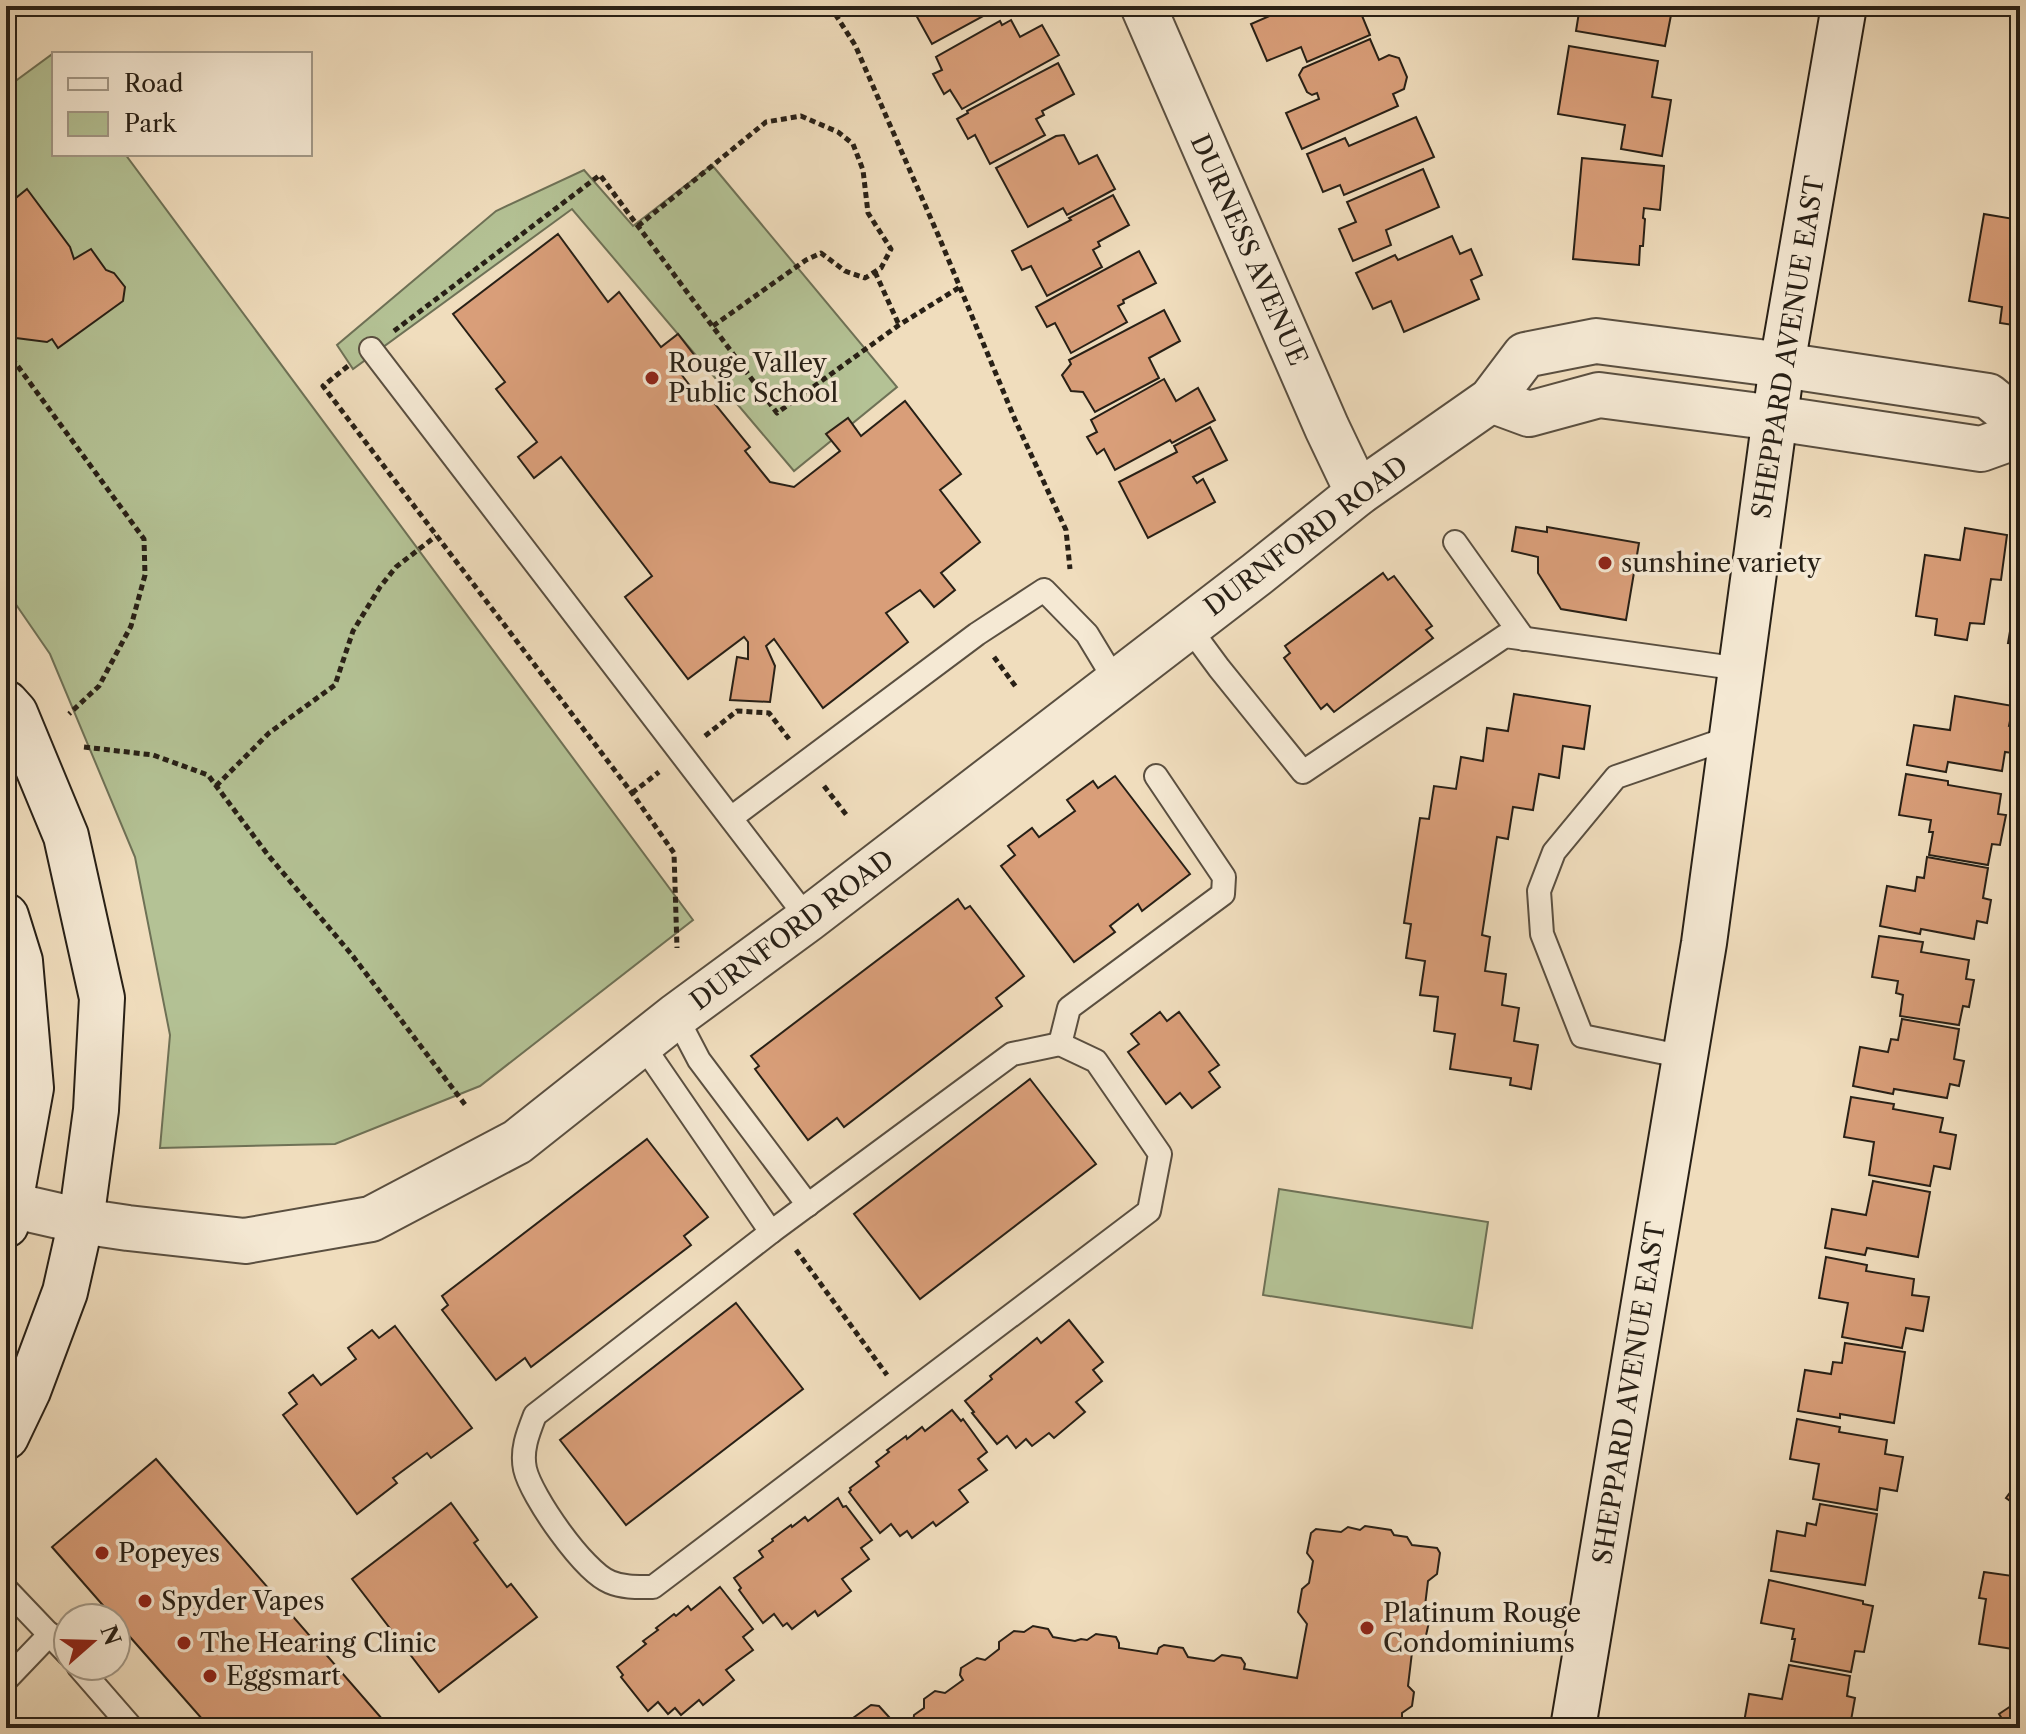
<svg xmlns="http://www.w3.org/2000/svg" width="2026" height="1734" font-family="'Libre Caslon Text',serif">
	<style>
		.green { fill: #b4c295; stroke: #6e7156; stroke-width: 2 }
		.building { fill: #d99e79; stroke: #282016; stroke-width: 2 }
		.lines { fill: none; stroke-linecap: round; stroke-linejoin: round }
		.lane-casing { stroke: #5a4f40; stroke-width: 26 }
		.street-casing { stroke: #5a4f40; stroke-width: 48 }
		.secondary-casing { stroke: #282016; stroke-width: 48 }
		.path { stroke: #282016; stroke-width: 5; stroke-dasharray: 6 4; stroke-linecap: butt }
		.lane { stroke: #f5e9d4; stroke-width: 22 }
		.street { stroke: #f5e9d4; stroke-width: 44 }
		.secondary { stroke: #f5e9d4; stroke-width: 44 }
		.poi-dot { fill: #8f2418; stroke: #f5e9d4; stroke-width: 3 }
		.labels { text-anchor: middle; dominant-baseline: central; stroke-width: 7; stroke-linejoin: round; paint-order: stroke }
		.street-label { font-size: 26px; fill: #282016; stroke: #f5e9d4 }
		.poi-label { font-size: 26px; fill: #282016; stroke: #f5e9d4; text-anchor: start }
	</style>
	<rect width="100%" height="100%" fill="#f0ddbd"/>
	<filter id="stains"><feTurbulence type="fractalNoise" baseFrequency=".0025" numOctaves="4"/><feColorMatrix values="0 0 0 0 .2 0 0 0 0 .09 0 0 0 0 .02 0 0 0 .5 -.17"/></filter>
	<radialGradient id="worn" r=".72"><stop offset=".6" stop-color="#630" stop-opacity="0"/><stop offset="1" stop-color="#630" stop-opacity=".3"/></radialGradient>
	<g class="green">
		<polygon points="51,55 54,59 54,154 125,154 693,920 480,1086 335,1144 160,1148 170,1035 135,857 50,654 6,590 6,88"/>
		<polygon points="712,165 897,387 794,471 572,209 353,369 337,345 496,211 584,170 633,226"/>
		<polygon points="1279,1189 1488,1222 1472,1328 1263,1295"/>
	</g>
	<g class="building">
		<polygon points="911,6 1000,6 1000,7 932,44"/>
		<polygon points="1303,6 1358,6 1370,35 1307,62 1301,47 1267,61 1251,24 1290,7 1291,11"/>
		<polygon points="1580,6 1691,6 1690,13 1672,10 1665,46 1576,31"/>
		<polygon points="1011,20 1020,37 1042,25 1059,55 962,109 950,90 944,94 933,74 942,70 936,57 1000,21 1002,25"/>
		<polygon points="1370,39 1379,60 1389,55 1399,58 1407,77 1404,89 1393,94 1398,106 1302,149 1286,113 1319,99 1317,93 1312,95 1307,92 1299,75 1303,68"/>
		<polygon points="1569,46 1658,61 1652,97 1671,100 1662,156 1621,149 1625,125 1558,114"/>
		<polygon points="1058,63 1074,94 1042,111 1044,115 1036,119 1045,135 990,164 975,135 968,139 957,119 968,113 967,111"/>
		<polygon points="2020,112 2020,152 2012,151"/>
		<polygon points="1416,117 1434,157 1344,195 1340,185 1323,192 1307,154 1345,138 1349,146"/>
		<polygon points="1064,135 1079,164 1097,155 1115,189 1067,215 1063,208 1028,227 996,168 1056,136"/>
		<polygon points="1582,158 1664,166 1660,210 1644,208 1643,218 1645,219 1643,246 1640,246 1639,265 1573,259"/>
		<polygon points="1423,169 1439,207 1386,230 1391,245 1353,261 1339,229 1356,222 1347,202"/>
		<polygon points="27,189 70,247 74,259 91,249 106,270 114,273 125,287 123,301 58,348 52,339 47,342 16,338 6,325 6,277 8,275 6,272 6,206"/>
		<polygon points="1113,195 1129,225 1098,242 1100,246 1093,250 1102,267 1047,296 1031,266 1022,270 1012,251 1071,220 1069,218"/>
		<polygon points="1984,214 2020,220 2020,326 2000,323 2002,307 1969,301"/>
		<polygon points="558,234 608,302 619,292 661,347 678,334 695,356 678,370 704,404 711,399 750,447 745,451 770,482 794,487 840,451 826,434 848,418 861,436 905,401 961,474 940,490 980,542 941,573 955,590 934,607 920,590 886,613 908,642 823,708 774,639 766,646 775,666 770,702 730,700 737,657 748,659 748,642 744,637 688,679 625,597 652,576 561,457 534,478 518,457 537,442 496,389 505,382 453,314"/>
		<polygon points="1452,236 1460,254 1471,249 1482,275 1471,280 1479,299 1404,332 1391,301 1373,309 1356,273 1395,255 1398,260"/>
		<polygon points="1139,251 1156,283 1123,300 1124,303 1118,306 1127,322 1071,353 1055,323 1047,327 1036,307"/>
		<polygon points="1164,310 1180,341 1149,358 1159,378 1095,412 1083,392 1071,391 1062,375 1071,364 1069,360"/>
		<polygon points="1164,379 1176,401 1198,388 1215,420 1172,443 1170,440 1115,470 1104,449 1097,454 1087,437 1097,432 1091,420"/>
		<polygon points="1210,427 1227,460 1193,477 1197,483 1203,479 1215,502 1148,538 1119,482 1177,452 1174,446"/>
		<polygon points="1516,527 1547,532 1547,527 1639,543 1626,620 1561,609 1538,573 1538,557 1512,551"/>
		<polygon points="1965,528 2007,535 2001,580 1991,579 1984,624 1970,623 1967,640 1935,635 1937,619 1916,616 1925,555 1960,560"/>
		<polygon points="2020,550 2020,644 2008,643 2019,578 2016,578"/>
		<polygon points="1383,573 1388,580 1394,576 1432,626 1426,630 1433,638 1334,712 1327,704 1321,709 1284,658 1290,653 1285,646"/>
		<polygon points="1514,694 1590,706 1584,749 1563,746 1559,778 1539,774 1533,810 1513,807 1508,839 1497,837 1482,935 1490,937 1485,971 1506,974 1502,1005 1519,1008 1514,1041 1538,1045 1531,1089 1510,1085 1511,1078 1450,1069 1455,1034 1434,1031 1438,997 1420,995 1425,961 1406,958 1411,924 1404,923 1420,818 1429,819 1434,786 1456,789 1461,757 1483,761 1487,728 1508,731"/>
		<polygon points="1955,696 2013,706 2009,726 2017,727 2012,753 2005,752 2002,771 1948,762 1946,772 1907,765 1914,725 1950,730"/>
		<polygon points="1906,774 1948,781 1948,785 2001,794 1998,814 2006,815 2000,845 1992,844 1988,865 1929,855 1933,832 1929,832 1931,820 1899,815"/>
		<polygon points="1115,776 1190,874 1142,911 1138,904 1110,926 1115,932 1074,962 1001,866 1015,855 1008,846 1032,828 1039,837 1075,811 1067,800 1093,781 1098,788"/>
		<polygon points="1927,857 1988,868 1983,898 1991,900 1987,923 1977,921 1974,939 1921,929 1920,934 1880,926 1887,886 1915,891 1917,877 1924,878"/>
		<polygon points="958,899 965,909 970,906 1024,976 996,998 1002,1006 844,1127 837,1118 808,1140 755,1069 759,1066 751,1056"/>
		<polygon points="1879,936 1923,942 1921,952 1969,960 1966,979 1974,980 1969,1007 1963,1006 1959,1025 1900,1016 1903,995 1896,993 1898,981 1872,977"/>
		<polygon points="1160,1012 1167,1021 1179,1012 1219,1065 1209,1072 1220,1087 1192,1108 1180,1093 1166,1104 1128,1052 1139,1044 1131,1034"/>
		<polygon points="1902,1019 1959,1029 1954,1059 1964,1061 1959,1086 1950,1084 1947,1098 1894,1089 1893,1094 1853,1086 1860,1047 1888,1052 1891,1039 1898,1040"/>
		<polygon points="1030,1079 1096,1164 920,1299 854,1214"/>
		<polygon points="1851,1097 1894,1104 1893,1109 1943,1118 1940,1132 1956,1135 1950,1169 1934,1166 1930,1186 1869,1175 1874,1142 1844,1137"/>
		<polygon points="647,1139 708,1217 684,1236 691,1245 531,1367 525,1358 496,1380 442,1310 448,1305 442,1296"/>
		<polygon points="1873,1181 1930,1192 1918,1257 1867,1248 1865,1255 1825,1248 1832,1209 1866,1215"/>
		<polygon points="1826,1257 1867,1265 1866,1271 1914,1279 1912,1295 1929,1297 1923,1331 1906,1328 1902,1348 1842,1337 1848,1303 1819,1298"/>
		<polygon points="736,1303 803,1389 626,1525 560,1440"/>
		<polygon points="1069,1320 1103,1362 1093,1370 1102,1381 1076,1402 1085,1412 1054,1438 1049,1433 1032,1446 1026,1439 1016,1448 1007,1436 997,1444 972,1413 974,1412 965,1401 992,1379 990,1376 1037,1338 1041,1343"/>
		<polygon points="395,1326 472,1428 431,1458 427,1453 393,1478 397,1483 357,1514 283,1415 297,1404 289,1393 313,1375 321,1385 356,1359 348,1348 372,1330 379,1338"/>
		<polygon points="1845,1343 1905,1352 1894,1423 1840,1414 1840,1418 1798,1411 1805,1370 1831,1374 1833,1362 1842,1363"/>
		<polygon points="952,1410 961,1421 963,1419 987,1452 978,1459 987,1470 959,1490 968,1502 936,1526 933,1522 912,1538 907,1531 900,1536 891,1524 880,1533 849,1492 851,1490 850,1488 879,1466 876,1462 889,1452 887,1450 906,1436 907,1439 922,1427 925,1431"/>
		<polygon points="1797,1419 1840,1427 1839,1432 1887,1440 1885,1454 1903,1457 1897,1491 1880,1488 1877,1510 1813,1499 1819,1464 1790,1459"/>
		<polygon points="156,1459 390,1728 210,1728 116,1621 116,1618 114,1618 52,1547"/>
		<polygon points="2020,1479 2020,1508 2006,1498"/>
		<polygon points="838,1498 843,1507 846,1506 872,1540 861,1548 869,1559 842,1579 851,1591 818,1616 815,1611 792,1629 787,1623 783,1626 774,1614 763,1623 739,1590 741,1588 734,1578 763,1557 759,1551 773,1541 772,1539 791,1525 792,1527 805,1517 808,1521"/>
		<polygon points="451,1503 478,1540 474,1543 507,1587 511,1584 537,1617 439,1692 352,1579"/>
		<polygon points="1820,1504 1877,1514 1865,1585 1771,1571 1777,1531 1805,1536 1807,1523 1816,1525"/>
		<polygon points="1365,1526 1391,1530 1394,1535 1407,1537 1412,1545 1437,1548 1440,1553 1437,1574 1428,1581 1424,1614 1429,1622 1425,1640 1420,1644 1413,1644 1408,1686 1414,1692 1412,1706 1402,1713 1402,1722 1394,1728 904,1728 905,1723 913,1724 914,1715 924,1708 924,1699 935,1691 945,1693 963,1680 960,1675 961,1668 977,1658 985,1660 999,1649 999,1642 1014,1631 1024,1632 1033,1626 1048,1629 1053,1637 1075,1641 1081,1639 1087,1640 1096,1634 1116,1637 1119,1643 1119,1648 1157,1654 1159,1648 1164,1645 1183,1648 1188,1657 1214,1661 1222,1655 1241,1658 1245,1664 1244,1669 1297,1678 1307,1624 1298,1612 1302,1589 1309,1583 1313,1561 1307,1553 1311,1533 1316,1529 1341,1532 1348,1527 1360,1530"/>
		<polygon points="1984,1572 2020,1577 2020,1650 1979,1644 1986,1599 1979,1598"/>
		<polygon points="1769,1580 1863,1601 1863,1604 1873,1606 1864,1652 1855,1651 1851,1672 1791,1661 1795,1639 1792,1639 1794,1629 1761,1623"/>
		<polygon points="720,1587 753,1629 743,1637 753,1650 726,1670 734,1680 703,1705 699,1700 681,1715 675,1708 668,1714 658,1702 648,1711 621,1677 623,1675 617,1667 646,1644 643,1641 658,1630 656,1628 674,1614 676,1616 688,1606 691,1610"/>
		<polygon points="1789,1665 1850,1676 1847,1696 1855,1698 1850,1726 1842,1724 1842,1728 1743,1728 1749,1694 1782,1699"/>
		<polygon points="2020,1700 2020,1728 2008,1728 1999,1714"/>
		<polygon points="871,1705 879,1706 899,1728 845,1728 846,1723"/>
	</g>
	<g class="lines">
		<defs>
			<g id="lane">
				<polyline points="371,349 808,919"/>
				<polyline points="1455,542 1524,639"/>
				<polyline points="1188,626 1219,668 1303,772 1505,636 1741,669"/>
				<polyline points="731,818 977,634 1044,590 1087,634 1116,682"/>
				<polyline points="676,1016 699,1060 808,1205"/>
				<polyline points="642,1044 771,1232"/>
				<path d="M1060 1044 1096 1061 1160 1154 1149 1211 653 1587C639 1587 624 1588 610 1582 584 1572 531 1496 525 1469 521 1450 528 1433 535 1415L771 1232 1012 1054Z"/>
				<polyline points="1060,1044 1069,1008 1223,894 1224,877 1156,776"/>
				<polyline points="1685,1057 1582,1036 1542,934 1539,891 1554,852 1616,777 1732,737"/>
				<polyline points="6,1589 68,1654"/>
				<polyline points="78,1666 132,1728"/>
				<polyline points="6,1680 50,1634"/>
			</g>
			<g id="street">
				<polyline points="1143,6 1327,428 1358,493"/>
				<polyline points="1491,400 1529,414 1599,395 1775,418 1981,449 2020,435"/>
				<polyline points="11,1205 81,1221 128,1228 245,1241 371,1219 517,1142 676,1016 808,919 1257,574 1358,493 1491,400 1525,355 1596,341 1782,365 1988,396 2020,422"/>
			</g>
			<g id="secondary">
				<polyline points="6,703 15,713 66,836 102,998 96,1110 81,1221 65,1292 28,1391 6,1437"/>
				<polyline points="6,916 20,961 31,1088 6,1225"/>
				<polyline points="1573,1728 1704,943 1782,365 1844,6"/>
			</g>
		</defs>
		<use href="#lane" class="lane-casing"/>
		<use href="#street" class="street-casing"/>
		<use href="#secondary" class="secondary-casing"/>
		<g class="path">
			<polyline points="830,6 855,45 939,237 1016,422 1066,530 1070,569"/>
			<polyline points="638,226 766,122 801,116 838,132 853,144 863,170 868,213 891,249 881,268 865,278 845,271 821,253 806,260 713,326"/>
			<polyline points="875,272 899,325"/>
			<polyline points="394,331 600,175 777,413 899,325 960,287"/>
			<polyline points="6,350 144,539 145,575 131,626 99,686 69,714"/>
			<polyline points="348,366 323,386 632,793 674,853 677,948"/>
			<polyline points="994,657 1016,687"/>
			<polyline points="705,736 737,711 769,713 789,739"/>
			<polyline points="84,747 153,755 208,775 268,855 352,955 466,1106"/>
			<polyline points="216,786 269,733 335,685 353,631 380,587 396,567 436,536"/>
			<polyline points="824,786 848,817"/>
			<polyline points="632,793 659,772"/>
			<polyline points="796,1250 887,1375"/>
		</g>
		<use href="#lane" class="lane"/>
		<use href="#street" class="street"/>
		<use href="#secondary" class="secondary"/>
	</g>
	<g class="poi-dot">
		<circle cx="652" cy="378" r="8"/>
		<circle cx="1605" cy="563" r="8"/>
		<circle cx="102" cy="1553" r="8"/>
		<circle cx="145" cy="1601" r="8"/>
		<circle cx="1367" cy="1628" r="8"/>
		<circle cx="184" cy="1643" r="8"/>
		<circle cx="210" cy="1676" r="8"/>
	</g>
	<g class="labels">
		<g class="street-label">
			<text transform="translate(1249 250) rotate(66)">DURNESS AVENUE</text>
			<text transform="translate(1788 347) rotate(-81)">SHEPPARD AVENUE EAST</text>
			<text transform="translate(1306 536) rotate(-37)">DURNFORD ROAD</text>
			<text transform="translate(792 930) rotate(-37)">DURNFORD ROAD</text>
			<text transform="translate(1629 1393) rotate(-81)">SHEPPARD AVENUE EAST</text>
		</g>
		<g class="poi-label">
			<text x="668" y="363">Rouge Valley<tspan x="668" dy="30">Public School</tspan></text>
			<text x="1621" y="563">sunshine variety</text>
			<text x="118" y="1553">Popeyes</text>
			<text x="161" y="1601">Spyder Vapes</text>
			<text x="1383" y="1613">Platinum Rouge<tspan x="1383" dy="30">Condominiums</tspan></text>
			<text x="200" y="1643">The Hearing Clinic</text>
			<text x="226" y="1676">Eggsmart</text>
		</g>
	</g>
	<rect width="2026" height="1734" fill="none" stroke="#f0ddbd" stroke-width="32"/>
	<rect x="8" y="8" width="2010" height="1718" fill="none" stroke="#282016" stroke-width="4"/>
	<rect x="16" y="16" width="1994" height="1702" fill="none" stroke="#282016" stroke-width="2"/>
	<rect x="52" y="52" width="260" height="104" fill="#f5e9d4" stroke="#a39988" stroke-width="2"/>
	<rect x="68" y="78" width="40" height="12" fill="#f5e9d4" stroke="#a39988" stroke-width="2"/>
	<text x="124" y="92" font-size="24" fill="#282016">Road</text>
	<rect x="68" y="112" width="40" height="24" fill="#b4c295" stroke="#a39988" stroke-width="2"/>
	<text x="124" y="132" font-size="24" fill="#282016">Park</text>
	<g transform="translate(92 1642) rotate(70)"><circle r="38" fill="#f5e9d4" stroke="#a39988" stroke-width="2"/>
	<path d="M0-6L14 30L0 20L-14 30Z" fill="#8f2418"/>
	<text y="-12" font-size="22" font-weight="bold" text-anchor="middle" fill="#282016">N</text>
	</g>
	<rect width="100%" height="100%" filter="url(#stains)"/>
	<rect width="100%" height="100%" fill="url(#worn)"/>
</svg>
